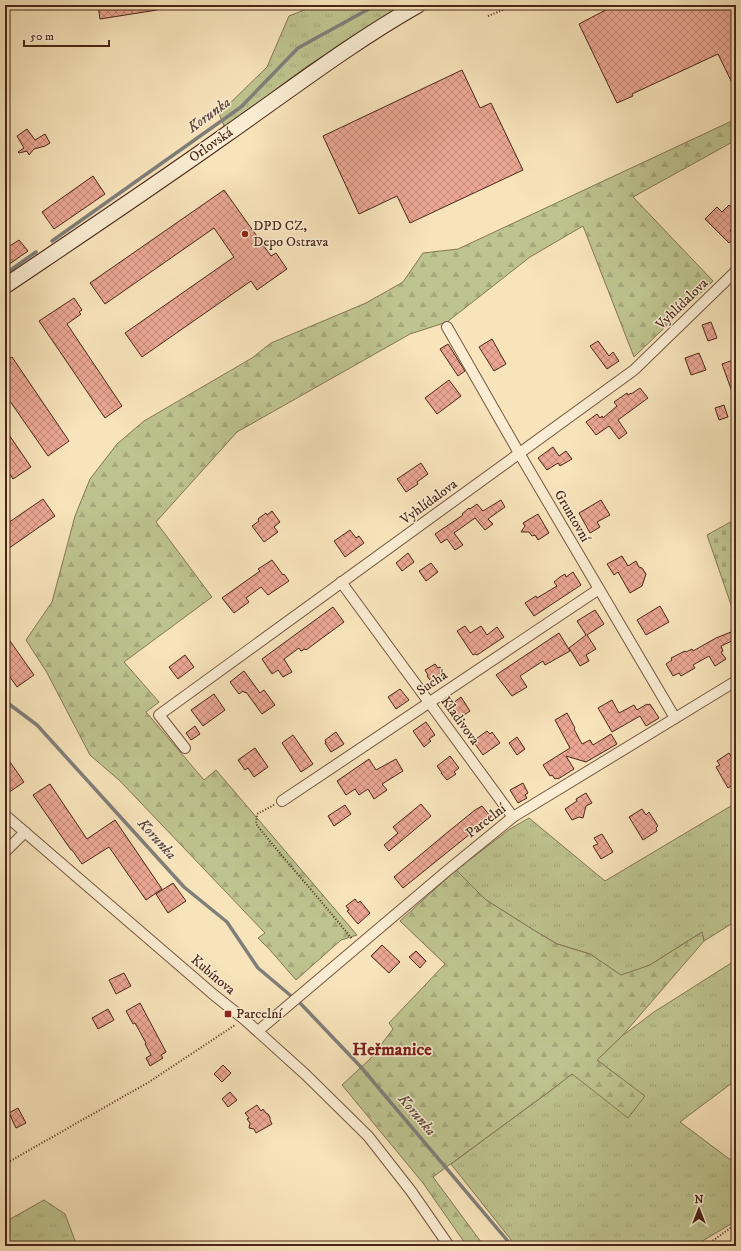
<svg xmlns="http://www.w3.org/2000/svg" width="741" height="1251" font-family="'IM FELL DW Pica',serif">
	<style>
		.grass { fill: url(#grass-tufts); stroke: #847554 }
		.forest { fill: url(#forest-firs); stroke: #847554 }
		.cemetery { fill: url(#cemetery-stones); stroke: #847554 }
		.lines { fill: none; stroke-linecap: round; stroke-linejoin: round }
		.stream { stroke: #7f7f7a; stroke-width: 3.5 }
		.building { fill: url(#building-cross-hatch); stroke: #492618 }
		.minor-casing { stroke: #755641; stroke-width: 12 }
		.secondary-casing { stroke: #492618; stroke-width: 17 }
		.path { stroke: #492618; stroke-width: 2; stroke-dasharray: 1 2; stroke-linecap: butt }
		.minor { stroke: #faedd3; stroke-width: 10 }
		.secondary { stroke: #faedd3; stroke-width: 15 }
		.poi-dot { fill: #8f2418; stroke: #faedd3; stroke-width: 1.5 }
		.labels { text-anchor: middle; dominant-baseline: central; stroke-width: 3; stroke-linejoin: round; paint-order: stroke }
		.street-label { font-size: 14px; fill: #492618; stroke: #faedd3 }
		.poi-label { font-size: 14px; fill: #492618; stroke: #faedd3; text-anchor: start }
		.water-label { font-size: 15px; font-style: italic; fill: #604b41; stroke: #faedd3 }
		.district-label { font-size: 18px; font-weight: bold; fill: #7a1f14; stroke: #faedd3 }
	</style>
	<defs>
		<pattern id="grass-tufts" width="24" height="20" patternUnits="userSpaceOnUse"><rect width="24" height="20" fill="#bec48f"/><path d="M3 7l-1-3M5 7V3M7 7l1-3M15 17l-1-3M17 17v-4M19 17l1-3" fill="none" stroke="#a5a87b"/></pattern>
		<pattern id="forest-firs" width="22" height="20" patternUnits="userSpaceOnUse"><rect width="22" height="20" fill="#bec48f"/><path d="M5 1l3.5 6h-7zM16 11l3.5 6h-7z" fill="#a5a87b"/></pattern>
		<pattern id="cemetery-stones" width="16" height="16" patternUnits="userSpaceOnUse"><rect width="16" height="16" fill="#bec48f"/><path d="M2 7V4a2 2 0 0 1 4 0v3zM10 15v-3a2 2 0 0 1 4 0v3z" fill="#a5a87b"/></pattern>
		<pattern id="building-cross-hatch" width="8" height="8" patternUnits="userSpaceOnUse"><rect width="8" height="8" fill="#eba794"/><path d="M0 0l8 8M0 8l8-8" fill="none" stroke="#c08878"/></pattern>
	</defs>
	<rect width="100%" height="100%" fill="#f8e4bb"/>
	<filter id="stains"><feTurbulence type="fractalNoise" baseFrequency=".005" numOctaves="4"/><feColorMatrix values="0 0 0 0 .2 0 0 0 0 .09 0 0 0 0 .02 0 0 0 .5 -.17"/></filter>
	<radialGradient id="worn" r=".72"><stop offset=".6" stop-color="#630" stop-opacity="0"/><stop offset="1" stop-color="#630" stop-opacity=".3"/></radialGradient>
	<g class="grass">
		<polygon points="317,5 403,5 306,67 225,128 219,114 267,67 289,16"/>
		<polygon points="736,803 736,921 704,941 702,932 650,965 621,976 590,954 557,944 532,929 486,900 456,870 510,829 529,818 605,881"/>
		<polygon points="736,960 736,1080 680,1122 736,1164 736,1221 694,1246 516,1246 451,1164 554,1088 572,1073 628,1117 644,1096 597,1060 622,1036 654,1012"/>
		<polygon points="44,1200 65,1214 77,1246 5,1246 5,1222"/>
	</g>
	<g class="forest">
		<polygon points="736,119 736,140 633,197 713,281 634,357 583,226 530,257 447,322 410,334 237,432 156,522 212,597 124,662 159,702 146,712 204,780 216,770 357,935 341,940 296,980 270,950 258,938 265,933 120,781 90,755 46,671 26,640 52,602 75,516 90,479 117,444 144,421 252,358 271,343 366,303 403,282 423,253 458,249"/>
		<polygon points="456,870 486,900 532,929 557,944 590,954 621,975 650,965 702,932 704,941 622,1036 597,1060 645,1096 628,1118 572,1074 554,1088 433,1177 484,1246 467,1246 423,1183 342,1085 370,1059 393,1029 389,1023 445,964 400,921"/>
	</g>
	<polygon class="cemetery" points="736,519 736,619 707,535"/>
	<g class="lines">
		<g class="stream">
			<polyline points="52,241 241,107 298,48 376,5"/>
			<polyline points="5,274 36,252"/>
			<polyline points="5,701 37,725 184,887 227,922 258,968 290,995"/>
			<polyline points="300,1003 360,1066 512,1246"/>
		</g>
	</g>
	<g class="building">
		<polygon points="98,5 157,5 157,10 100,19"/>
		<polygon points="615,5 736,5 736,91 718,54 632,94 633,96 617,103 579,24"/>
		<polygon points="462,70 480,108 491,103 523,170 410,223 397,196 359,214 323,136"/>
		<polygon points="27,129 35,140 45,134 50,143 45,146 34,149 29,155 27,151 19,153 18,152 24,148 17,136"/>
		<polygon points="93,176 105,194 54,229 42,212"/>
		<polygon points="224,190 271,256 276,253 287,269 257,290 251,281 142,357 125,333 234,257 214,228 105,304 90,283"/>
		<polygon points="729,205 736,211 736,224 730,231 736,237 729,243 705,219 717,207 722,212"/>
		<polygon points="19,240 28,251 5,267 5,249"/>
		<polygon points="74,298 82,310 79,312 81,314 67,324 122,406 105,418 39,321"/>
		<polygon points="711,322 717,338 708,341 702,325"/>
		<polygon points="492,339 506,364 494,371 479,347"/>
		<polygon points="598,341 609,356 613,352 619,361 607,369 590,346"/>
		<polygon points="448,344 465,371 458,376 440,349"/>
		<polygon points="699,353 706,370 691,375 685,358"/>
		<polygon points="12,357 69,441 48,456 5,394 5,361"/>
		<polygon points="736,359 736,400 735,400 722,364"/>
		<polygon points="449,380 461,396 437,414 425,398"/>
		<polygon points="640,388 648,398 618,420 627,433 619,439 609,426 596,435 586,422 597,414 600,418 602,416 603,418 617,406 614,402 627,393 628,395 631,393 631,394"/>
		<polygon points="724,405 728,417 719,420 715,408"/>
		<polygon points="5,429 31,467 13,479 5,467"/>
		<polygon points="553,447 559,456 566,451 572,459 560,466 558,463 547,470 538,458"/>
		<polygon points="421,463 428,474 417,482 418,484 406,492 397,479"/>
		<polygon points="43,499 55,516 5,551 5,525"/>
		<polygon points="501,500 505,507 488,519 493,524 485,530 475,518 454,533 463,545 455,550 447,539 441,543 435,534 463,515 462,514 469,508 470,509 477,504 483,511"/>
		<polygon points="601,500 610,515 597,522 600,527 590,533 579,513"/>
		<polygon points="272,511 280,522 274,527 278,532 264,542 252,526 259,521 258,519 266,513 267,515"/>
		<polygon points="538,514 549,533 538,540 535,535 532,536 529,532 521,532 525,526 523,523"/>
		<polygon points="350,530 356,538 359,536 364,543 345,557 334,541"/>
		<polygon points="408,553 414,562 402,571 396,563"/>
		<polygon points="622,556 628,566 636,561 639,567 642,568 646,574 642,586 630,593 618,572 614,575 607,564"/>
		<polygon points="272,560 283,575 284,574 289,581 268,595 261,587 246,598 249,602 234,613 222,598 260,571 258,569"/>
		<polygon points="431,563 438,572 426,581 419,571"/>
		<polygon points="573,572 581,585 534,616 525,603 536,596 537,598 557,586 554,582 560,577 565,574 566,577"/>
		<polygon points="660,606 669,622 646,635 637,620"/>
		<polygon points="333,607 344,622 306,650 305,649 301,651 299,648 284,659 292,672 283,677 278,670 272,674 262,659"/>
		<polygon points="595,610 604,624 587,635 596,649 586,655 589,661 580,666 569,648 586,635 577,621"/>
		<polygon points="465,626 470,633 481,626 487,635 497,627 504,637 477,655 475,654 473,655 457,631"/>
		<polygon points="731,632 734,640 721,646 723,651 721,652 726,659 715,666 709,656 693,665 695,668 681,676 679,673 673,676 666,664 672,660 671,658 685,651 686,652 692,649 693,651 716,638"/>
		<polygon points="559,633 570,651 545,665 543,661 520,676 527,687 512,696 496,675"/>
		<polygon points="5,634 34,675 17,687 5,670"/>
		<polygon points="185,655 194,667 178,679 169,667"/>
		<polygon points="435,664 438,668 440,667 444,675 439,678 440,679 433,684 427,676 428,675 425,670"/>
		<polygon points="244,671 260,693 264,690 275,705 262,714 246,692 245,693 243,691 239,694 230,682"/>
		<polygon points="400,689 409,700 396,709 388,697"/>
		<polygon points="214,694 225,710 203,726 191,710"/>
		<polygon points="461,697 470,711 458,719 449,706"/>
		<polygon points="612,700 619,713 634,705 637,710 647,704 648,705 650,704 659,718 646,726 640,716 612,732 598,708"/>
		<polygon points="567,713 575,728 574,729 582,744 590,740 593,745 611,734 617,744 586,762 566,756 574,769 558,779 557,778 555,779 552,775 550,776 543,765 570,748 555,720"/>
		<polygon points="426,722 435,735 429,739 431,741 424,747 413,731"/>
		<polygon points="195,726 200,734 191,740 186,733"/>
		<polygon points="487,731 490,734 492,732 500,743 483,755 473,741"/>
		<polygon points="336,732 344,744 331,752 325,743 326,743 325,740"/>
		<polygon points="293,735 313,764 301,772 282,743"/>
		<polygon points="517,737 525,749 517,755 509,743"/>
		<polygon points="255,748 268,767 254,777 248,768 245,770 238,760"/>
		<polygon points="729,753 733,759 736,757 736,783 728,788 716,767 720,765 717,761"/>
		<polygon points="5,755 24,782 5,795"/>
		<polygon points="450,756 459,768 454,772 456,774 447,780 441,773 442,773 437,766"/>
		<polygon points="369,759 376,770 396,759 403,771 382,784 387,790 374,799 368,789 359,795 355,789 346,795 337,781"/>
		<polygon points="523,783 528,793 525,795 527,798 518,803 510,790"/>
		<polygon points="50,784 87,839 115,820 162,889 146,900 109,847 82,864 72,850 71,850 33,795"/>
		<polygon points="586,793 592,803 586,806 583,818 579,817 572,820 565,809 577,801 576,799"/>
		<polygon points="421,804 431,816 389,851 384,845 398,833 393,827"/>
		<polygon points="345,805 351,814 334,826 328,816"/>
		<polygon points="482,806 491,817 403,888 394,877 443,836 475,810"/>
		<polygon points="642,809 646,815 649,812 658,826 656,828 657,831 643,840 629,817"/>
		<polygon points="602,834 613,852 601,859 593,846 598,844 594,838"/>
		<polygon points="173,883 186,901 168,913 156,894"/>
		<polygon points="355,899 358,903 360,901 370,913 358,924 347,911 349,910 346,906"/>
		<polygon points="382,945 400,962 389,973 371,956"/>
		<polygon points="416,951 426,961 420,968 409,957"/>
		<polygon points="124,973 131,986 116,994 109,980"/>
		<polygon points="140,1003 166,1052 161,1055 163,1058 150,1066 146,1058 151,1055 145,1044 146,1043 135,1023 133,1024 126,1011"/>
		<polygon points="108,1009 114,1020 98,1029 92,1018"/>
		<polygon points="223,1065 231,1073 222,1082 214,1074"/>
		<polygon points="230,1092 237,1100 228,1107 222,1099"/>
		<polygon points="257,1105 261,1111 263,1109 266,1113 268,1114 270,1117 270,1120 272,1124 256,1133 254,1129 249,1128 250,1123 247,1119 249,1118 245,1113"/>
		<polygon points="18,1108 26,1123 16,1128 9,1113"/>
	</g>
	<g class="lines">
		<defs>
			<g id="minor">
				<polyline points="447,327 519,453 675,718"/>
				<polyline points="341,582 513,817"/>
				<polyline points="185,748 159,715 634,370 736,271"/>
				<polyline points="282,801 599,589"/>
				<polyline points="5,815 214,995 244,1019 306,1075 368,1136 411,1191 449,1246"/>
				<polyline points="5,852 25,832"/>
				<polyline points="258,1031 448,870 513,817 736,681"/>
			</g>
			<path id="secondary" d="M5 286C79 236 154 186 227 134 290 90 351 43 418 5"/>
		</defs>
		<use href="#minor" class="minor-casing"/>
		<use href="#secondary" class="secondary-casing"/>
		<g class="path">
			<polyline points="488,16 515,5"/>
			<path d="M274 805 257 814 256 824C287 863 321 900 352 939"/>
			<polyline points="5,1164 149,1082 235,1025"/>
			<polyline points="702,1246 711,1242 736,1224"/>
		</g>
		<use href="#minor" class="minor"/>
		<use href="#secondary" class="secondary"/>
	</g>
	<g class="poi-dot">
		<circle cx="245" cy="234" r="4"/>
		<rect x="224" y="1010" width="8" height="8" rx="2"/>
	</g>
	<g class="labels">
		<g class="street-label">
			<text transform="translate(211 145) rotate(-35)">Orlovská</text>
			<text transform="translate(682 304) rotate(-44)">Vyhlídalova</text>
			<text transform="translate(429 502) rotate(-36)">Vyhlídalova</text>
			<text transform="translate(572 516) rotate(60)">Gruntovní</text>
			<text transform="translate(432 683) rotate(-34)">Suchá</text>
			<text transform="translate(460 721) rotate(54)">Kladivova</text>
			<text transform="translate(486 821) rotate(-38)">Parcelní</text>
			<text transform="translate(213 975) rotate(40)">Kubínova</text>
		</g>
		<g class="poi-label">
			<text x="253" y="226">DPD CZ,<tspan x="253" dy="16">Depo Ostrava</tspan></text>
			<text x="236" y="1014">Parcelní</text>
		</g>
		<g class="water-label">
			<text transform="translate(209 115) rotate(-36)">Korunka</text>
			<text transform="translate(157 839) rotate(48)">Korunka</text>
			<text transform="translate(417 1115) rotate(50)">Korunka</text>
		</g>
		<g class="district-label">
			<text x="392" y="1050">Heřmanice</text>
		</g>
	</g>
	<rect width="741" height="1251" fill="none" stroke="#f8e4bb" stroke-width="20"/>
	<rect x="6" y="6" width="729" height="1239" fill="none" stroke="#492618" stroke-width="2"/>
	<rect x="10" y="10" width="721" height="1231" fill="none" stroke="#492618"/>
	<g transform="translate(699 1209)" stroke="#faedd3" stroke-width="3" paint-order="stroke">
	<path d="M0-3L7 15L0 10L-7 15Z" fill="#492618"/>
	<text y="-6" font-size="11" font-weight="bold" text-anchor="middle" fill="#492618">N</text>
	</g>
	<path d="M24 40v6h85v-6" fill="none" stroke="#492618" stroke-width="2"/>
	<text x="30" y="40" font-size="12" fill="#492618" stroke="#faedd3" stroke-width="3" paint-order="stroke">50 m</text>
	<rect width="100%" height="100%" filter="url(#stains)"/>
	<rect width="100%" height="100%" fill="url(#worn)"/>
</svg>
